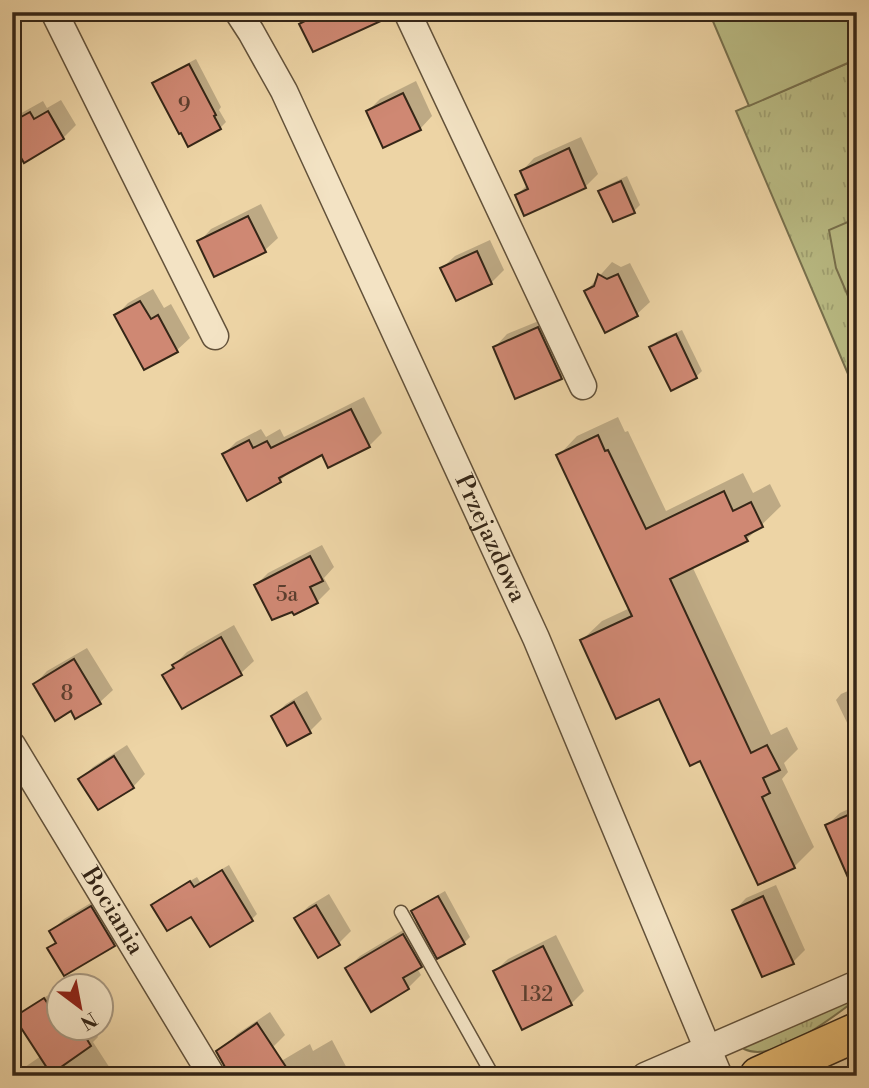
<svg xmlns="http://www.w3.org/2000/svg" width="869" height="1088" font-family="'Libre Bodoni',serif">
	<style>
		.grass { fill: url(#grass-tufts); stroke: #78714e; stroke-width: 2 }
		.pitch { fill: #babc85; stroke: #78714e; stroke-width: 2 }
		.shadow { fill: #0003 }
		.building { fill: #cf8873; stroke: #352617; stroke-width: 2 }
		.lines { fill: none; stroke-linecap: round; stroke-linejoin: round }
		.lane-casing { stroke: #63523a; stroke-width: 15 }
		.street-casing { stroke: #63523a; stroke-width: 29 }
		.highway-casing { stroke: #352617; stroke-width: 41 }
		.lane { stroke: #f3e3c4; stroke-width: 12 }
		.street { stroke: #f3e3c4; stroke-width: 26 }
		.highway { stroke: #e6ba72; stroke-width: 38 }
		.labels { text-anchor: middle; dominant-baseline: central; stroke-width: 6; stroke-linejoin: round; paint-order: stroke }
		.number-label { font-size: 21px; fill: #5c3e2e }
		.street-label { font-size: 24px; fill: #352617; stroke: #f3e3c4 }
	</style>
	<defs>
		<pattern id="grass-tufts" width="24" height="20" patternUnits="userSpaceOnUse" patternTransform="scale(1.75)"><rect width="24" height="20" fill="#babc85"/><path d="M3 7l-1-3M5 7V3M7 7l1-3M15 17l-1-3M17 17v-4M19 17l1-3" fill="none" stroke="#a0a172"/></pattern>
	</defs>
	<rect width="100%" height="100%" fill="#edd4a5"/>
	<filter id="stains"><feTurbulence type="fractalNoise" baseFrequency=".00286" numOctaves="4"/><feColorMatrix values="0 0 0 0 .2 0 0 0 0 .09 0 0 0 0 .02 0 0 0 .5 -.17"/></filter>
	<radialGradient id="worn" r=".72"><stop offset=".6" stop-color="#630" stop-opacity="0"/><stop offset="1" stop-color="#630" stop-opacity=".3"/></radialGradient>
	<g class="grass">
		<polygon points="857,59 857,395 736,111"/>
		<path d="M857 993V999C833 1017 774 1064 744 1049L742 1046Z"/>
	</g>
	<g class="pitch">
		<polygon points="709,12 857,12 857,59 749,106"/>
		<polygon points="857,218 857,317 836,268 829,230"/>
	</g>
	<g class="shadow">
		<polygon points="121,12 138,12 124,19"/>
		<polygon points="312,12 373,12 301,24"/>
		<polygon points="196,59 221,107 219,110 226,122 220,128 155,84 160,78"/>
		<polygon points="416,81 432,116 420,129 368,111 380,99"/>
		<polygon points="61,100 76,125 63,138 24,160 12,138 12,121 18,115 43,101 47,108"/>
		<polygon points="581,137 598,174 585,187 525,214 517,195 528,184 522,171 534,158"/>
		<polygon points="627,176 640,205 634,211 600,192 606,186"/>
		<polygon points="261,204 278,238 265,250 215,275 199,242 211,229"/>
		<polygon points="490,240 504,270 491,283 442,268 455,256"/>
		<polygon points="612,262 621,267 630,263 650,302 637,314 586,291"/>
		<polygon points="153,289 164,308 171,304 190,338 177,350 145,368 116,316 128,303"/>
		<polygon points="551,316 574,365 561,377 495,347 507,334"/>
		<polygon points="682,330 702,371 696,377 652,347 657,341"/>
		<polygon points="364,397 382,433 369,446 323,453 291,470 280,481 224,454 236,442 261,429 266,437 280,429 284,437"/>
		<polygon points="618,417 625,432 628,431 666,511 743,473 753,493 770,484 781,506 747,539 692,566 771,735 787,727 798,749 784,763 788,772 782,779 814,847 794,867 759,883 701,759 660,697 582,640 602,621 630,608 558,456 577,436"/>
		<polygon points="12,483 17,494 12,499"/>
		<polygon points="322,545 334,567 324,578 330,589 317,602 293,609 256,585 268,573"/>
		<polygon points="234,625 254,661 241,673 183,707 164,675 187,652"/>
		<polygon points="87,648 113,690 100,702 76,717 71,709 35,684 47,671"/>
		<polygon points="857,687 857,738 855,739 836,700 841,694"/>
		<polygon points="307,691 322,719 310,731 273,717 286,704"/>
		<polygon points="127,745 145,774 133,787 81,779 93,767"/>
		<polygon points="857,805 857,856 827,825 840,813"/>
		<polygon points="229,865 257,914 251,920 153,905 159,899 197,877 200,882"/>
		<polygon points="776,885 805,950 793,962 734,911 746,898"/>
		<polygon points="445,891 470,937 464,943 435,952 417,968 421,975 408,988 347,968 360,956 418,921 413,911 419,906"/>
		<polygon points="329,894 351,931 339,943 296,918 309,906"/>
		<polygon points="104,895 126,932 114,944 49,948 57,941 51,931 64,919"/>
		<polygon points="556,935 584,991 571,1004 495,971 508,959"/>
		<polygon points="53,992 60,1002 60,1028 93,1028 98,1037 93,1042 115,1076 12,1076 41,1056 17,1018 25,1010"/>
		<polygon points="270,1012 285,1035 273,1047 225,1047 237,1034"/>
		<polygon points="332,1040 351,1076 273,1076 271,1072 283,1060 310,1044 313,1051"/>
	</g>
	<g class="building">
		<polygon points="322,12 391,12 392,16 313,52 299,24"/>
		<polygon points="189,64 216,115 214,116 221,129 188,147 181,133 179,134 152,83"/>
		<polygon points="403,93 421,130 383,148 366,111"/>
		<polygon points="48,111 64,139 24,163 12,142 12,122 30,112 34,119"/>
		<polygon points="569,148 586,188 524,216 515,195 528,189 520,171"/>
		<polygon points="621,181 635,213 613,222 598,191"/>
		<polygon points="248,216 266,252 214,277 197,241"/>
		<polygon points="477,251 492,284 456,301 440,268"/>
		<polygon points="598,274 607,279 618,274 638,316 605,333 584,291 594,286"/>
		<polygon points="140,301 151,319 158,315 178,352 144,370 114,315"/>
		<polygon points="538,327 562,379 515,399 493,347"/>
		<polygon points="676,334 697,378 671,391 649,347"/>
		<polygon points="351,409 370,447 328,468 322,455 279,478 281,482 247,501 222,454 249,440 253,448 267,441 271,448"/>
		<polygon points="598,435 605,451 608,450 646,529 724,491 733,511 751,502 763,527 745,536 748,541 670,579 751,753 767,745 780,770 763,778 770,793 762,797 795,868 758,885 700,761 690,766 659,699 616,719 580,640 632,616 556,455"/>
		<polygon points="310,556 323,581 310,587 318,603 294,615 292,612 272,620 254,585"/>
		<polygon points="221,637 242,675 182,709 162,675 174,668 172,665"/>
		<polygon points="74,659 101,704 75,719 71,711 55,721 33,684"/>
		<polygon points="294,702 311,733 287,746 271,716"/>
		<polygon points="114,756 134,788 98,810 78,779"/>
		<polygon points="857,811 857,898 825,825"/>
		<polygon points="222,870 253,921 210,947 191,917 167,931 151,905 190,881 194,887"/>
		<polygon points="438,896 465,944 437,959 411,911"/>
		<polygon points="763,896 794,964 762,977 732,910"/>
		<polygon points="316,905 340,945 318,958 294,918"/>
		<polygon points="91,906 115,946 64,976 47,948 56,943 49,931"/>
		<polygon points="403,934 422,967 403,978 409,989 371,1012 345,968"/>
		<polygon points="543,946 572,1005 522,1030 493,971"/>
		<polygon points="44,998 60,1022 60,1028 80,1028 91,1046 51,1074 14,1017"/>
		<polygon points="257,1023 292,1076 230,1076 216,1051"/>
	</g>
	<g class="lines">
		<defs>
			<polyline id="lane" points="401,912 493,1076"/>
			<g id="street">
				<polyline points="54,12 215,336"/>
				<path id="s1" d="M238 12 251 32 284 91 536 638 719 1076"/>
				<polyline points="407,12 583,386"/>
				<path id="s2" d="M12 745 212 1076"/>
				<polyline points="645,1076 857,984"/>
			</g>
			<polyline id="highway" points="759,1076 857,1032"/>
		</defs>
		<use href="#lane" class="lane-casing"/>
		<use href="#street" class="street-casing"/>
		<use href="#highway" class="highway-casing"/>
		<use href="#lane" class="lane"/>
		<use href="#street" class="street"/>
		<use href="#highway" class="highway"/>
	</g>
	<g class="labels">
		<g class="number-label">
			<text x="184" y="106">9</text>
			<text x="287" y="595">5a</text>
			<text x="67" y="694">8</text>
			<text x="537" y="995">132</text>
		</g>
		<g class="street-label">
			<text stroke="none"><textPath href="#s1" startOffset="584">Przejazdowa</textPath></text>
			<text stroke="none"><textPath href="#s2" startOffset="194">Bociania</textPath></text>
		</g>
	</g>
	<rect width="869" height="1088" fill="none" stroke="#edd4a5" stroke-width="42"/>
	<rect x="14" y="14" width="841" height="1060" fill="none" stroke="#352617" stroke-width="3.5"/>
	<rect x="21" y="21" width="827" height="1046" fill="none" stroke="#352617" stroke-width="2"/>
	<g transform="translate(80 1007) rotate(148)"><circle r="33" fill="#f3e3c4" stroke="#a7977f" stroke-width="2"/>
	<path d="M0-5L12 26L0 18L-12 26Z" fill="#8f2418"/>
	<text y="-10" font-size="19" font-weight="bold" text-anchor="middle" fill="#352617">N</text>
	</g>
	<rect width="100%" height="100%" filter="url(#stains)"/>
	<rect width="100%" height="100%" fill="url(#worn)"/>
</svg>
